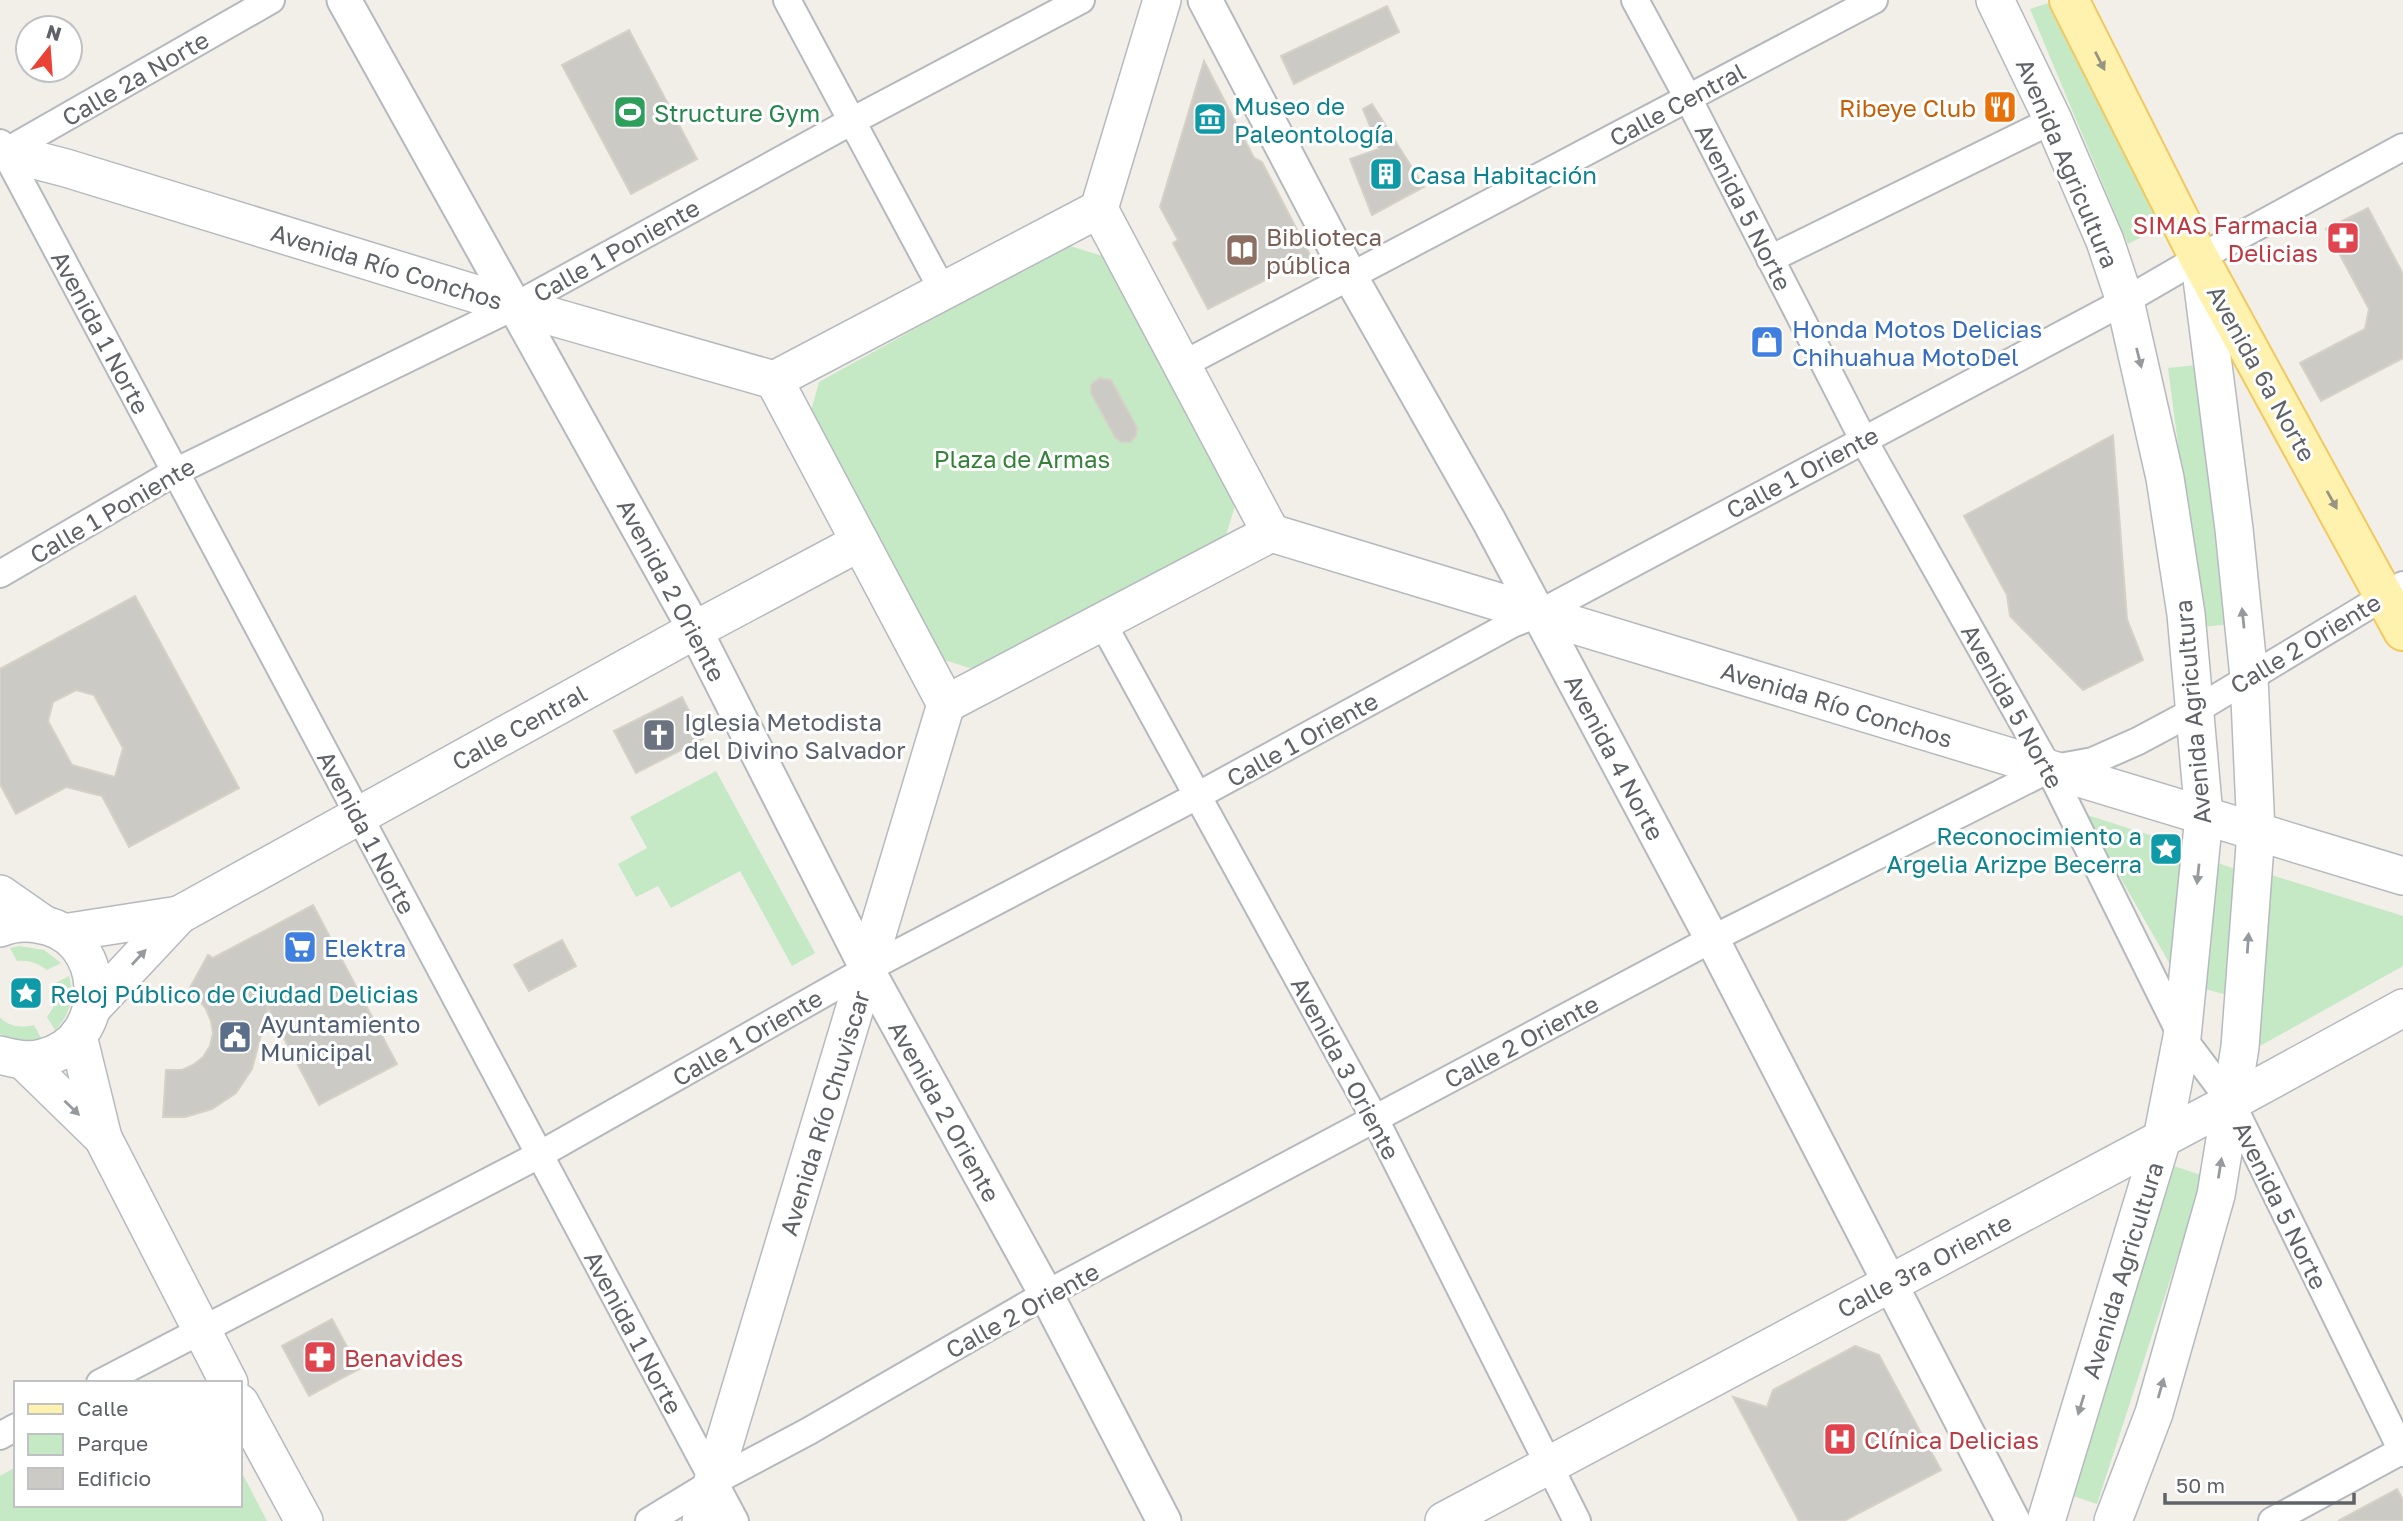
<svg xmlns="http://www.w3.org/2000/svg" width="2403" height="1521" font-family="'Golos Text',sans-serif">
	<style>
		.green { fill: #c5e8c5 }
		.building { fill: #cccac5; stroke: #d6d1c6; stroke-width: 2; fill-rule: evenodd }
		.lines { fill: none; stroke-linecap: round; stroke-linejoin: round }
		.minor-casing { stroke: #b5b8bc; stroke-width: 30 }
		.tertiary-casing { stroke: #b5b8bc; stroke-width: 37 }
		.secondary-casing { stroke: #b6babf; stroke-width: 40 }
		.primary-casing { stroke: #f2c960; stroke-width: 42 }
		.minor { stroke: #fff; stroke-width: 26 }
		.tertiary { stroke: #fff; stroke-width: 33 }
		.secondary { stroke: #fff; stroke-width: 37 }
		.primary { stroke: #fff2af; stroke-width: 38 }
		.oneway { fill: #979581 }
		.oneway2 { fill: #979a9d }
		.labels { text-anchor: middle; dominant-baseline: central; stroke-width: 6; stroke-linejoin: round; paint-order: stroke }
		.street-label { font-size: 24px; fill: #5f6368; stroke: #fff }
		.culture-label { font-size: 24px; fill: #0d838f; stroke: #fff; text-anchor: start }
		.food-label { font-size: 24px; fill: #c56008; stroke: #fff; text-anchor: end }
		.leisure-label { font-size: 24px; fill: #27864d; stroke: #fff; text-anchor: start }
		.health-label { font-size: 24px; fill: #be3a42; stroke: #fff; text-anchor: start }
		.education-label { font-size: 24px; fill: #785e54; stroke: #fff; text-anchor: start }
		.shop-label { font-size: 24px; fill: #366cbe; stroke: #fff; text-anchor: start }
		.park-label { font-size: 24px; fill: #348238; stroke: #fff }
		.worship-label { font-size: 24px; fill: #5b616d; stroke: #fff; text-anchor: start }
		.service-label { font-size: 24px; fill: #4e5e75; stroke: #fff; text-anchor: start }
	</style>
	<rect width="100%" height="100%" fill="#f1efe8"/>
	<g class="green">
		<polygon points="2049,3 2163,226 2128,244 2030,9"/>
		<polygon points="1067,245 1102,256 1235,506 1226,535 976,670 941,659 811,411 819,382"/>
		<polygon points="2197,365 2231,624 2202,627 2168,368"/>
		<polygon points="716,771 815,953 792,966 740,871 671,908 658,886 636,897 618,864 647,848 630,817"/>
		<polygon points="2084,814 2184,846 2171,966"/>
		<polygon points="2215,862 2241,871 2231,996 2205,989"/>
		<polygon points="2265,873 2403,916 2403,966 2251,1051"/>
		<path d="M19 946 44 950 61 963 47 970C37 963 29 960 17 961L10 948Z"/>
		<path d="M69 976C75 997 70 1015 55 1030L47 1017 56 1003V983Z"/>
		<path d="M0 1017C8 1027 22 1028 34 1025L41 1038C25 1042 14 1040 0 1034Z"/>
		<polygon points="2174,1166 2204,1176 2097,1504 2067,1494"/>
		<polygon points="16,1467 16,1505 240,1505 240,1469 267,1521 0,1521 0,1476"/>
	</g>
	<g class="building">
		<polygon points="1387,6 1399,32 1294,84 1281,56"/>
		<polygon points="629,30 697,159 631,194 562,65"/>
		<polygon points="1204,61 1254,158 1262,162 1311,257 1208,309 1173,243 1178,240 1160,207"/>
		<polygon points="1372,104 1424,187 1372,215 1350,159 1379,149 1363,109"/>
		<polygon points="2368,208 2403,274 2403,358 2321,401 2300,363 2365,329 2369,309 2326,229"/>
		<polygon points="1099,378 1111,380 1137,428 1136,436 1130,442 1121,442 1115,437 1091,393 1091,385"/>
		<polygon points="2113,435 2127,619 2143,660 2083,690 2010,616 2007,595 1964,516"/>
		<path d="M135 596 239 788 129 847 102 796 66 787 16 814 0 784V669ZM76 690 94 695 123 748 115 777 72 765 48 721 53 702Z"/>
		<polygon points="682,697 703,739 636,773 614,731"/>
		<polygon points="313,905 397,1064 319,1105 268,1008 252,1069 236,1093 212,1109 185,1117 163,1117 166,1070 182,1070 193,1065 203,1057 210,1046 213,1033 211,1021 206,1009 198,999 187,993 208,955 213,958"/>
		<polygon points="562,940 576,966 529,991 514,965"/>
		<polygon points="332,1319 359,1369 309,1396 282,1346"/>
		<polygon points="1855,1346 1879,1355 1941,1470 1844,1521 1799,1521 1733,1397 1767,1407 1773,1390"/>
		<polygon points="2397,1489 2403,1500 2403,1521 2338,1521"/>
	</g>
	<g class="lines">
		<defs>
			<g id="minor">
				<polyline points="787,0 943,291"/>
				<polyline points="1635,0 1688,98 1863,439 2049,769 2182,1037 2231,1102 2403,1453"/>
				<polyline points="0,143 735,1521"/>
				<polyline points="0,155 271,0"/>
				<polyline points="1770,259 2053,120"/>
				<polyline points="1182,365 1874,0"/>
				<polyline points="0,574 175,472 515,306 852,121 1081,0"/>
				<polyline points="1102,622 1375,1119 1577,1521"/>
				<polyline points="100,1383 539,1155 867,969 1197,796 1512,624 1538,614 2125,301 2199,258 2403,147"/>
				<polyline points="0,1436 16,1427"/>
				<polyline points="649,1521 713,1482 809,1431 1046,1294 1712,939 2049,769 2093,761 2138,741 2196,710 2403,585"/>
				<polyline points="2272,1521 2403,1450"/>
			</g>
			<g id="tertiary">
				<polyline points="344,0 695,630 867,969 1046,1294 1164,1521"/>
				<polyline points="1205,0 1350,276 1489,521 1712,939 2013,1521"/>
			</g>
			<g id="secondary">
				<polyline points="1995,0 2053,120 2105,241 2125,301 2165,478 2186,614 2204,816 2182,1037 2162,1139 2046,1521"/>
				<polyline points="0,151 66,168 515,306 774,380"/>
				<polygon points="1099,209 1271,533 946,704 774,380"/>
				<polyline points="1099,209 1162,0"/>
				<polyline points="1271,533 2403,876"/>
				<polyline points="0,894 43,924"/>
				<polyline points="179,915 695,630 860,542"/>
				<path d="M0 928C12 923 24 922 37 924 109 932 113 1042 42 1058 28 1062 14 1059 0 1055"/>
				<polyline points="63,933 179,915 93,1007"/>
				<polyline points="23,1060 103,1138 78,1036"/>
				<polyline points="103,1138 229,1383"/>
				<polyline points="240,1403 304,1521"/>
				<polyline points="701,1521 946,704"/>
				<polyline points="1444,1521 2231,1102 2403,1008"/>
				<polyline points="2113,1521 2154,1413 2216,1195 2240,1047 2256,832 2249,677 2234,529 2200,263"/>
			</g>
			<polyline id="primary" points="2069,0 2199,258 2403,631"/>
		</defs>
		<use href="#minor" class="minor-casing"/>
		<use href="#tertiary" class="tertiary-casing"/>
		<use href="#secondary" class="secondary-casing"/>
		<use href="#primary" class="primary-casing"/>
		<use href="#minor" class="minor"/>
		<use href="#tertiary" class="tertiary"/>
		<use href="#secondary" class="secondary"/>
		<use href="#primary" class="primary"/>
	</g>
	<defs><path id="oneway-solid" d="M-6-.8H1V-3.2L6.5 0L1 3.2V.8H-6Z" transform="scale(1.75)"/></defs>
	<g class="oneway">
		<use href="#oneway-solid" transform="translate(2100 61) rotate(63)"/>
		<use href="#oneway-solid" transform="translate(2332 500) rotate(61)"/>
	</g>
	<g class="oneway2">
		<use href="#oneway-solid" transform="translate(2139 358) rotate(76)"/>
		<use href="#oneway-solid" transform="translate(2243 618) rotate(-96)"/>
		<use href="#oneway-solid" transform="translate(2198 874) rotate(96)"/>
		<use href="#oneway-solid" transform="translate(2248 943) rotate(-86)"/>
		<use href="#oneway-solid" transform="translate(139 957) rotate(-47)"/>
		<use href="#oneway-solid" transform="translate(72 1108) rotate(44)"/>
		<use href="#oneway-solid" transform="translate(2220 1168) rotate(-81)"/>
		<use href="#oneway-solid" transform="translate(2161 1388) rotate(-74)"/>
		<use href="#oneway-solid" transform="translate(2081 1405) rotate(107)"/>
	</g>
	<defs>
		<symbol id="restaurant-square" viewBox="-11 -11 22 22"><rect x="-9" y="-9" width="18" height="18" rx="4" fill="#e8710a" stroke="#fff"/><path d="M-5-6h1v4h1v-4h1v4h1v-4h1v5L-1.5 .5V6h-2V.5L-5-1ZM5-6V6H3V1.5H1.5Q1.5-4 5-6Z" fill="#fff"/></symbol>
		<symbol id="stadium-square" viewBox="-11 -11 22 22"><rect x="-9" y="-9" width="18" height="18" rx="4" fill="#2e9e5b" stroke="#fff"/><path d="M0-5a6.5 5 0 1 0 0 10a6.5 5 0 1 0 0-10ZM-3.5-1.8h7v3.6h-7Z" fill="#fff"/></symbol>
		<symbol id="museum-square" viewBox="-11 -11 22 22"><rect x="-9" y="-9" width="18" height="18" rx="4" fill="#0f9aa8" stroke="#fff"/><path d="M0-6L6-3V-2H-6V-3ZM-5-1h2V3h-2ZM-1-1h2V3h-2ZM3-1h2V3H3ZM-6 4H6V6H-6Z" fill="#fff"/></symbol>
		<symbol id="building-square" viewBox="-11 -11 22 22"><rect x="-9" y="-9" width="18" height="18" rx="4" fill="#0f9aa8" stroke="#fff"/><path d="M-4-6H4V6H1V3H-1V6H-4ZM-2.5-4.3h1.7v1.8h-1.7ZM.8-4.3h1.7v1.8H.8ZM-2.5-1h1.7V.8h-1.7ZM.8-1h1.7V.8H.8Z" fill="#fff"/></symbol>
		<symbol id="pharmacy-square" viewBox="-11 -11 22 22"><rect x="-9" y="-9" width="18" height="18" rx="4" fill="#e0444e" stroke="#fff"/><path d="M-2-6h4v4h4v4h-4v4h-4v-4h-4v-4h4Z" fill="#fff"/></symbol>
		<symbol id="library-square" viewBox="-11 -11 22 22"><rect x="-9" y="-9" width="18" height="18" rx="4" fill="#8d6e63" stroke="#fff"/><path d="M-6-4Q-3-5.5-.7-3.5V5Q-3 3-6 4ZM6-4Q3-5.5 .7-3.5V5Q3 3 6 4Z" fill="#fff"/></symbol>
		<symbol id="shop-square" viewBox="-11 -11 22 22"><rect x="-9" y="-9" width="18" height="18" rx="4" fill="#3f7fe0" stroke="#fff"/><path d="M-5-2.5h2.3a2.7 3.5 0 0 1 5.4 0H5L5.5 6h-11ZM-1.5-2.5h3a1.5 2.3 0 0 0-3 0Z" fill="#fff"/></symbol>
		<symbol id="church-square" viewBox="-11 -11 22 22"><rect x="-9" y="-9" width="18" height="18" rx="4" fill="#6b7280" stroke="#fff"/><path d="M-1.2-6h2.4v3.5h3.3v2.4h-3.3V6h-2.4V-.1h-3.3v-2.4h3.3Z" fill="#fff"/></symbol>
		<symbol id="sight-square" viewBox="-11 -11 22 22"><rect x="-9" y="-9" width="18" height="18" rx="4" fill="#0f9aa8" stroke="#fff"/><path d="M0-6L1.8-2.2L6-1.7L2.9 1.2L3.7 5.4L0 3.3L-3.7 5.4L-2.9 1.2L-6-1.7L-1.8-2.2Z" fill="#fff"/></symbol>
		<symbol id="supermarket-square" viewBox="-11 -11 22 22"><rect x="-9" y="-9" width="18" height="18" rx="4" fill="#3f7fe0" stroke="#fff"/><path d="M-6-5.5h2.5l.6 2H6L4.5 2H-2.5L-4.4-4H-6ZM-1.5 3.2a1.3 1.3 0 1 0 .1 0ZM3 3.2a1.3 1.3 0 1 0 .1 0Z" fill="#fff"/></symbol>
		<symbol id="civic-square" viewBox="-11 -11 22 22"><rect x="-9" y="-9" width="18" height="18" rx="4" fill="#5c6f8a" stroke="#fff"/><path d="M-.6-6.5H3V-4.5H.6V-3L4-1V1h2V6H-6V1h2V-1L-.6-3ZM-1.2 2.5V6h2.4V2.5Z" fill="#fff"/></symbol>
		<symbol id="hospital-square" viewBox="-11 -11 22 22"><rect x="-9" y="-9" width="18" height="18" rx="4" fill="#e0444e" stroke="#fff"/><path d="M-5-5h3v3.5h4V-5h3V5h-3V1.5h-4V5h-3Z" fill="#fff"/></symbol>
	</defs>
	<g fill-rule="evenodd">
		<use href="#restaurant-square" x="1981" y="88" width="38" height="38"/>
		<use href="#stadium-square" x="611" y="93" width="38" height="38"/>
		<use href="#museum-square" x="1191" y="100" width="38" height="38"/>
		<use href="#building-square" x="1367" y="155" width="38" height="38"/>
		<use href="#pharmacy-square" x="2324" y="219" width="38" height="38"/>
		<use href="#library-square" x="1223" y="231" width="38" height="38"/>
		<use href="#shop-square" x="1748" y="323" width="38" height="38"/>
		<use href="#church-square" x="640" y="716" width="38" height="38"/>
		<use href="#sight-square" x="2147" y="830" width="38" height="38"/>
		<use href="#supermarket-square" x="281" y="928" width="38" height="38"/>
		<use href="#sight-square" x="7" y="974" width="38" height="38"/>
		<use href="#civic-square" x="216" y="1018" width="38" height="38"/>
		<use href="#pharmacy-square" x="301" y="1338" width="38" height="38"/>
		<use href="#hospital-square" x="1821" y="1420" width="38" height="38"/>
	</g>
	<g class="labels">
		<g class="street-label">
			<text transform="translate(135 78) rotate(-30)">Calle 2a Norte</text>
			<text transform="translate(1677 104) rotate(-28)">Calle Central</text>
			<text transform="translate(2068 163) rotate(67)">Avenida Agricultura</text>
			<text transform="translate(1744 207) rotate(63)">Avenida 5 Norte</text>
			<text transform="translate(616 250) rotate(-29)">Calle 1 Poniente</text>
			<text transform="translate(387 266) rotate(17)">Avenida Río Conchos</text>
			<text transform="translate(101 332) rotate(62)">Avenida 1 Norte</text>
			<text transform="translate(2262 373) rotate(61)">Avenida 6a Norte</text>
			<text transform="translate(1802 472) rotate(-28)">Calle 1 Oriente</text>
			<text transform="translate(112 510) rotate(-30)">Calle 1 Poniente</text>
			<text transform="translate(672 590) rotate(62)">Avenida 2 Oriente</text>
			<text transform="translate(2305 643) rotate(-31)">Calle 2 Oriente</text>
			<text transform="translate(1837 704) rotate(17)">Avenida Río Conchos</text>
			<text transform="translate(2013 706) rotate(61)">Avenida 5 Norte</text>
			<text transform="translate(2192 712) rotate(-95)">Avenida Agricultura</text>
			<text transform="translate(519 727) rotate(-29)">Calle Central</text>
			<text transform="translate(1302 739) rotate(-29)">Calle 1 Oriente</text>
			<text transform="translate(1615 757) rotate(62)">Avenida 4 Norte</text>
			<text transform="translate(367 832) rotate(62)">Avenida 1 Norte</text>
			<text transform="translate(747 1037) rotate(-30)">Calle 1 Oriente</text>
			<text transform="translate(1521 1041) rotate(-28)">Calle 2 Oriente</text>
			<text transform="translate(1346 1068) rotate(62)">Avenida 3 Oriente</text>
			<text transform="translate(945 1111) rotate(61)">Avenida 2 Oriente</text>
			<text transform="translate(824 1113) rotate(-73)">Avenida Río Chuviscar</text>
			<text transform="translate(2281 1205) rotate(64)">Avenida 5 Norte</text>
			<text transform="translate(1924 1265) rotate(-28)">Calle 3ra Oriente</text>
			<text transform="translate(2122 1270) rotate(-73)">Avenida Agricultura</text>
			<text transform="translate(1022 1310) rotate(-29)">Calle 2 Oriente</text>
			<text transform="translate(634 1332) rotate(62)">Avenida 1 Norte</text>
		</g>
		<g class="culture-label">
			<text x="1234" y="105">Museo de<tspan x="1234" dy="28">Paleontología</tspan></text>
			<text x="1410" y="174">Casa Habitación</text>
			<text x="2142" y="835" text-anchor="end">Reconocimiento a<tspan x="2142" dy="28">Argelia Arizpe Becerra</tspan></text>
			<text x="50" y="993">Reloj Público de Ciudad Delicias</text>
		</g>
		<g class="food-label">
			<text x="1976" y="107">Ribeye Club</text>
		</g>
		<g class="leisure-label">
			<text x="654" y="112">Structure Gym</text>
		</g>
		<g class="health-label">
			<text x="2318" y="224" text-anchor="end">SIMAS Farmacia<tspan x="2318" dy="28">Delicias</tspan></text>
			<text x="344" y="1357">Benavides</text>
			<text x="1864" y="1439">Clínica Delicias</text>
		</g>
		<g class="education-label">
			<text x="1266" y="236">Biblioteca<tspan x="1266" dy="28">pública</tspan></text>
		</g>
		<g class="shop-label">
			<text x="1792" y="328">Honda Motos Delicias<tspan x="1792" dy="28">Chihuahua MotoDel</tspan></text>
			<text x="324" y="947">Elektra</text>
		</g>
		<g class="park-label">
			<text x="1022" y="458">Plaza de Armas</text>
		</g>
		<g class="worship-label">
			<text x="684" y="721">Iglesia Metodista<tspan x="684" dy="28">del Divino Salvador</tspan></text>
		</g>
		<g class="service-label">
			<text x="260" y="1023">Ayuntamiento<tspan x="260" dy="28">Municipal</tspan></text>
		</g>
	</g>
	<rect x="14" y="1381" width="228" height="126" fill="#ffffff" stroke="#bfc1c3" stroke-width="2"/>
	<rect x="28" y="1404" width="35" height="10" fill="#fff2af" stroke="#bfc1c3" stroke-width="2"/>
	<text x="77" y="1416" font-size="21" fill="#5f6368">Calle</text>
	<rect x="28" y="1434" width="35" height="21" fill="#c5e8c5" stroke="#bfc1c3" stroke-width="2"/>
	<text x="77" y="1451" font-size="21" fill="#5f6368">Parque</text>
	<rect x="28" y="1468" width="35" height="21" fill="#cccac5" stroke="#bfc1c3" stroke-width="2"/>
	<text x="77" y="1486" font-size="21" fill="#5f6368">Edificio</text>
	<g transform="translate(49 49) rotate(17)"><circle r="33" fill="#ffffff" stroke="#bfc1c3" stroke-width="2"/>
	<path d="M0-5L12 26L0 18L-12 26Z" fill="#ea4335"/>
	<text y="-10" font-size="19" font-weight="bold" text-anchor="middle" fill="#5f6368">N</text>
	</g>
	<path d="M2165 1493v10h189v-10" fill="none" stroke="#5f6368" stroke-width="3.5"/>
	<text x="2176" y="1493" font-size="21" fill="#5f6368" stroke="#ffffff" stroke-width="5" paint-order="stroke">50 m</text>
</svg>
